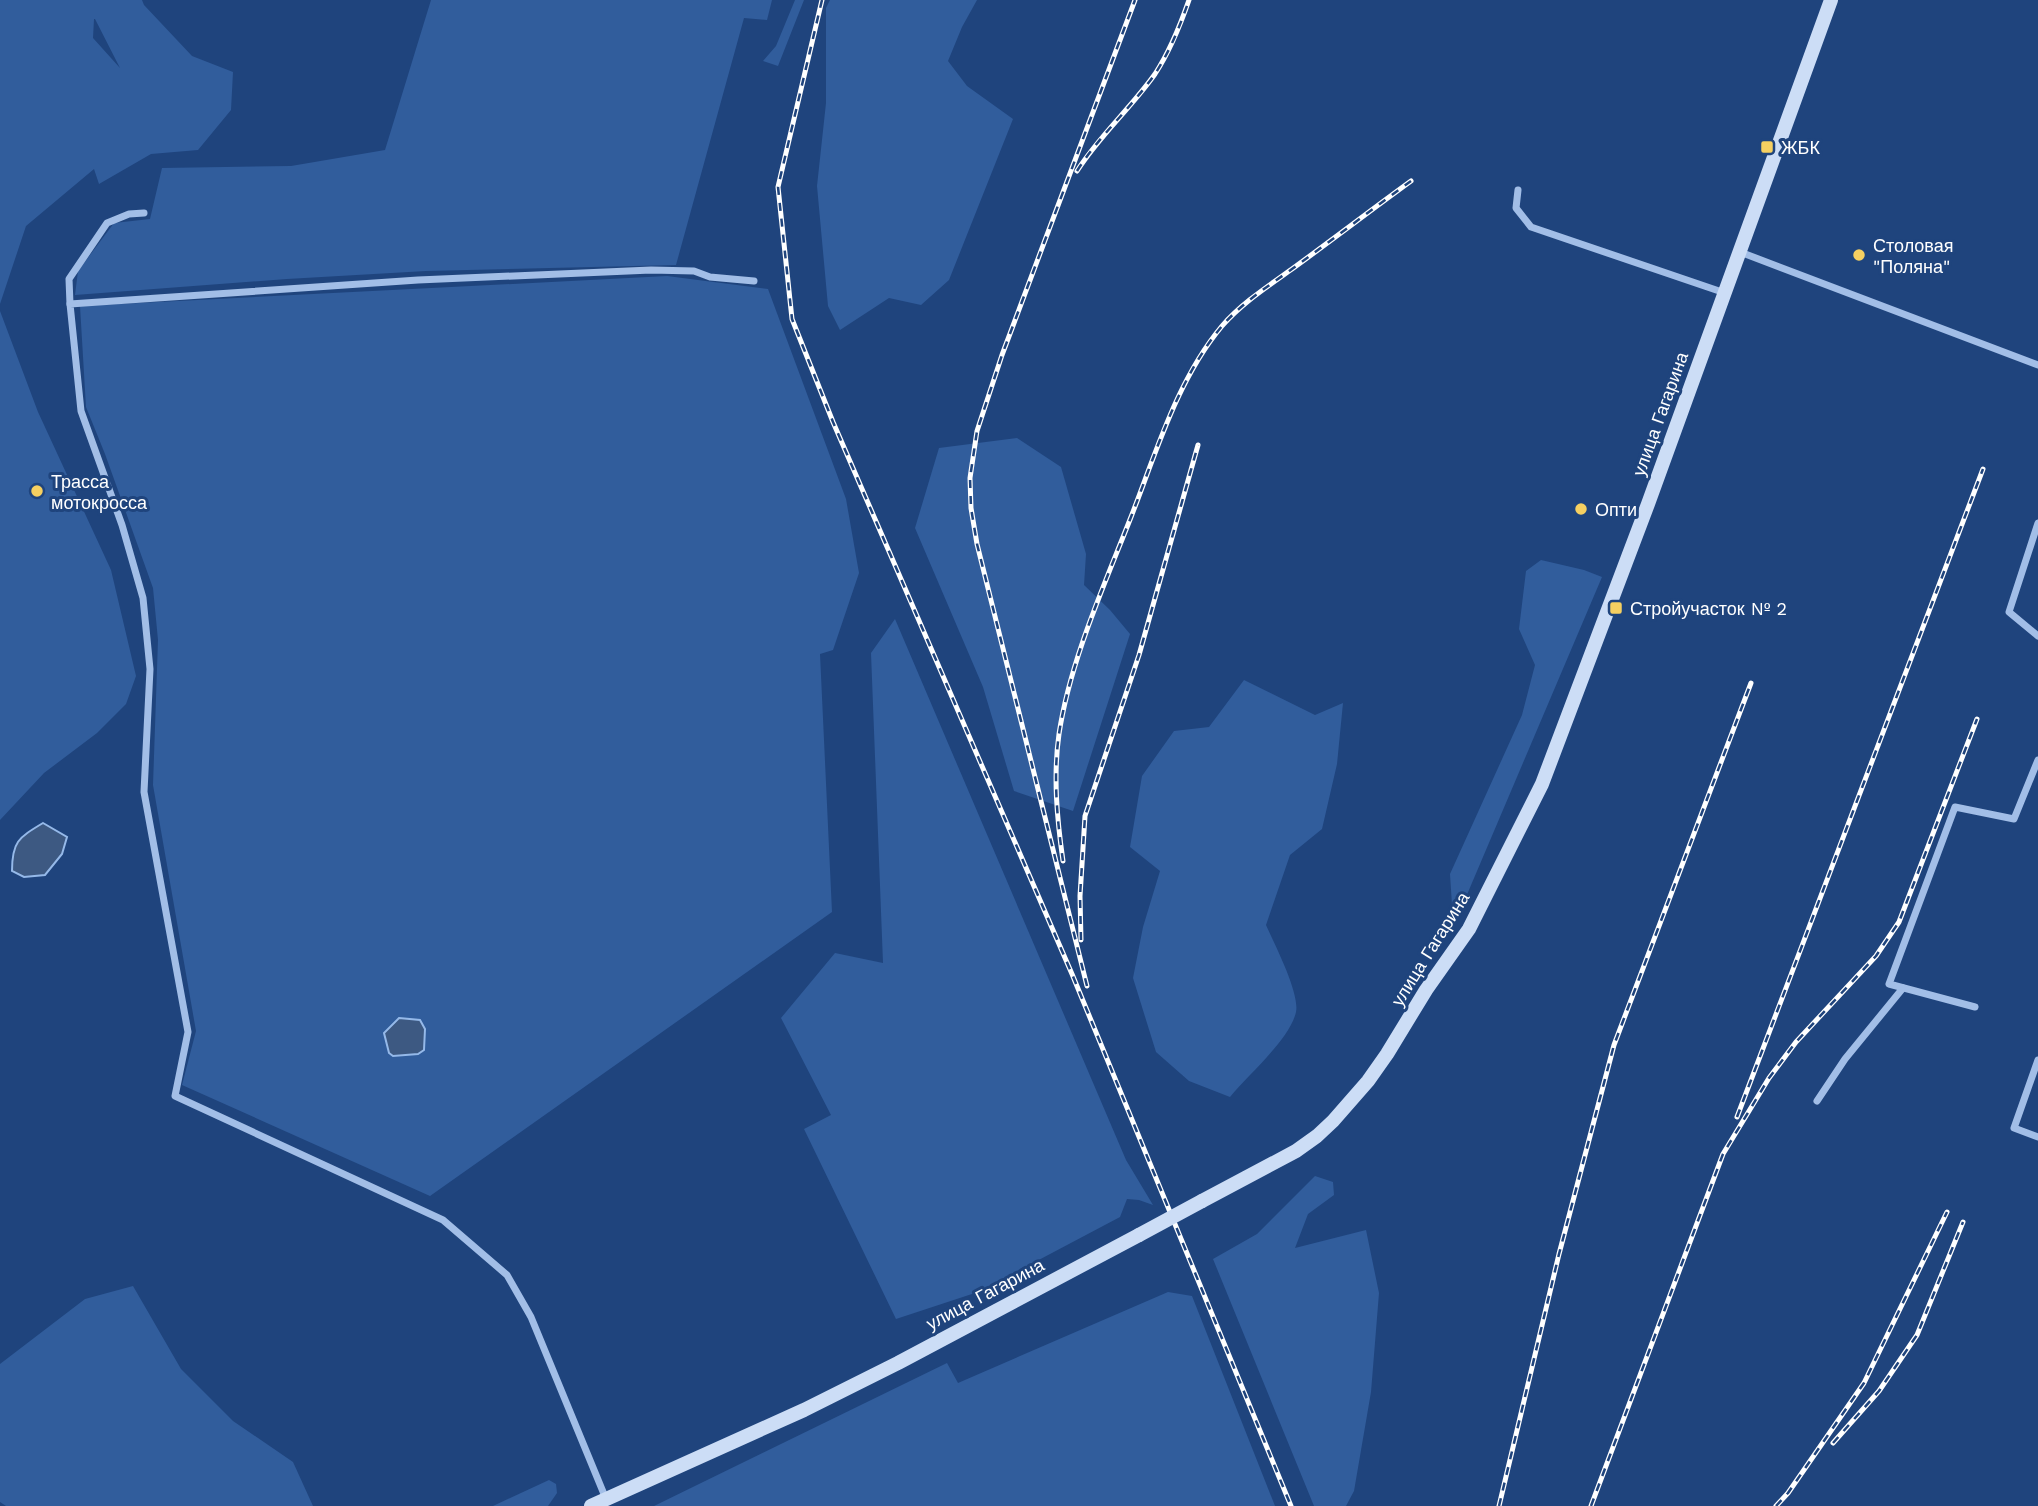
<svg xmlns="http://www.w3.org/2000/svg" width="2038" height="1506" font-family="'Work Sans',sans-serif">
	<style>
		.green { fill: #315d9c; fill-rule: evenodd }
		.water { fill: #3d5982; stroke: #95b9e9; stroke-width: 2 }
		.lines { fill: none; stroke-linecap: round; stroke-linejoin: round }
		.street { stroke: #a2bee7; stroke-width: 7 }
		.secondary { stroke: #ccddf6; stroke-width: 14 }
		.rail-casing { stroke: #fff; stroke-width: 5 }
		.rail { stroke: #1f447d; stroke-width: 2.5; stroke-dasharray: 8; stroke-linecap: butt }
		.secondary-bridge { stroke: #ccddf6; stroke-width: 14 }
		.poi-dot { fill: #f6d061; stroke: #1f447d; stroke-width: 2.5 }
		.labels { text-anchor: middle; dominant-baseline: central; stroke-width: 6; stroke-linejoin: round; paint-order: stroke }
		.poi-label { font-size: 18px; fill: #fff; stroke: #1f447d; text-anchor: start }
		.street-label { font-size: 18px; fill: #fff; stroke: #1f447d }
	</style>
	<rect width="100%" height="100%" fill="#1f447d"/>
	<g class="green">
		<path d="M0 0H142L144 5 192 56 233 72 231 110 198 150 151 154 99 184 94 169 26 226 0 304ZM94 19H95L120 68 93 38Z"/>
		<polygon points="431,0 772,0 767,20 744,18 676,265 426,271 287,279 75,295 78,271 114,223 150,219 162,168 291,166 385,150"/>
		<polygon points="795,0 804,0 778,66 763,61 776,46"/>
		<polygon points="830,0 977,0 962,27 948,61 967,86 1013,119 949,280 921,305 889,298 840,330 828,306 817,186 826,103 826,8"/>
		<polygon points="667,276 768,289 846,499 859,573 833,650 820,654 832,912 430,1196 182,1085 196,1031 153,785 158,640 153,588 105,454 86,407 80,306"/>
		<polygon points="0,311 38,412 111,570 136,676 126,704 97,733 44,773 0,820"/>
		<polygon points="1017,438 1061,467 1086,554 1084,585 1110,610 1130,634 1073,811 1014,791 983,687 915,528 939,448"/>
		<polygon points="1541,560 1584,570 1602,577 1463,904 1452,905 1450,874 1522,715 1535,665 1519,629 1526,571"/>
		<polygon points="895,619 1126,1160 1153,1205 1139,1200 1127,1199 1120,1217 978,1292 896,1319 804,1129 831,1115 781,1018 835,953 883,963 871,653"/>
		<path d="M1244 680 1315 715 1343 703 1337 764 1322 829 1290 855 1266 925C1274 943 1300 993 1296 1012 1290 1039 1249 1074 1230 1097L1189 1081 1156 1052 1133 978 1143 927 1160 871 1130 847 1142 776 1174 731 1209 727Z"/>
		<polygon points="1315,1176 1333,1182 1334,1195 1308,1214 1295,1248 1366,1230 1379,1293 1371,1392 1354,1491 1346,1506 1314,1506 1213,1259 1257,1234"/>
		<polygon points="133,1286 181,1369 233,1421 293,1462 313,1506 6,1506 0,1502 0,1364 85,1299"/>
		<polygon points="1168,1292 1192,1296 1275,1506 654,1506 947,1363 958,1383"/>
		<polygon points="549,1480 556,1484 557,1493 548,1506 493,1506"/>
	</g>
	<g class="water">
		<path d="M43 823 67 837 62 854 45 875 24 877 12 871C12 842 18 838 43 823Z"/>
		<polygon points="399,1018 420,1020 425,1029 424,1050 418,1054 393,1056 389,1053 384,1033"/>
	</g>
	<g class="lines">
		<g class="street">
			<polyline points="1518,190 1516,208 1531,227 1725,293"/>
			<polyline points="1740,252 2038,365"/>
			<polyline points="70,304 69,279 107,223 129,214 144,213"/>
			<polyline points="2038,523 2009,612 2038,636"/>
			<polyline points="1975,1007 1889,984 1955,807 2014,819 2038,760"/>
			<polyline points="2038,1060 2014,1128 2038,1137"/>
			<polyline points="1817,1101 1845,1059 1903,988"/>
			<polyline points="606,1499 531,1317 507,1275 443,1220 175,1096 188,1032 144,792 150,669 143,598 122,525 81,411 70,304 418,280 651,270 694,271 710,277 754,281"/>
		</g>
		<g class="secondary">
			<polyline points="1202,1201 1296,1151 1317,1136 1333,1121 1368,1081 1387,1054 1426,990 1469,929 1542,784 1648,504 1831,0"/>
			<polyline points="591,1506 804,1410 898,1363 1139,1235"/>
		</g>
		<defs>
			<g id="rail">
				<polyline points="822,0 778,187 792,319 833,422 1072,974 1291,1506"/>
				<path d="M1077 171C1099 136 1131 108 1155 74 1170 51 1180 26 1189 0"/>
				<path d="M1063 861C1057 819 1053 776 1059 734 1070 661 1104 586 1131 517 1156 453 1177 380 1222 326 1242 303 1267 287 1292 269 1332 240 1371 210 1411 181"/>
				<polyline points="1081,940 1080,896 1085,816 1139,655 1198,445"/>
				<polyline points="1087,986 977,544 971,508 970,478 977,431 1002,355 1135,0"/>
				<polyline points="1737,1117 1983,469"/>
				<polyline points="1833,1443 1879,1391 1917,1335 1963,1222"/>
				<polyline points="1499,1506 1559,1254 1614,1045 1751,683"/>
				<polyline points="1591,1506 1723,1154 1769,1078 1796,1042 1876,956 1899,922 1977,719"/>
				<polyline points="1776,1506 1788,1493 1864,1383 1947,1212"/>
			</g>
		</defs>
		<use href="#rail" class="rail-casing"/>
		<use href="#rail" class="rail"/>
		<polyline class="secondary-bridge" points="1139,1235 1202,1201"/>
	</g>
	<g class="poi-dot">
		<rect x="1760" y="140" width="14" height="14" rx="3.5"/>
		<circle cx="1859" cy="255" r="7"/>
		<circle cx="37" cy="491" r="7"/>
		<circle cx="1581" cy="509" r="7"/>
		<rect x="1609" y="601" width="14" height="14" rx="3.5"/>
	</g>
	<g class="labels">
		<g class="poi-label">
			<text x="1781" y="147">ЖБК</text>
			<text x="1873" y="245">Столовая<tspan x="1873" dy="21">"Поляна"</tspan></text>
			<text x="51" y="481">Трасса<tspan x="51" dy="21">мотокросса</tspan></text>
			<text x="1595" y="509">Опти</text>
			<text x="1630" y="608">Стройучасток № 2</text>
		</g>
		<g class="street-label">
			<text transform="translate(1660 414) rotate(-70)">улица Гагарина</text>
			<text transform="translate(1430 949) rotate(-58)">улица Гагарина</text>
			<text transform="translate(985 1294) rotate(-28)">улица Гагарина</text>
		</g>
	</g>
</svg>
